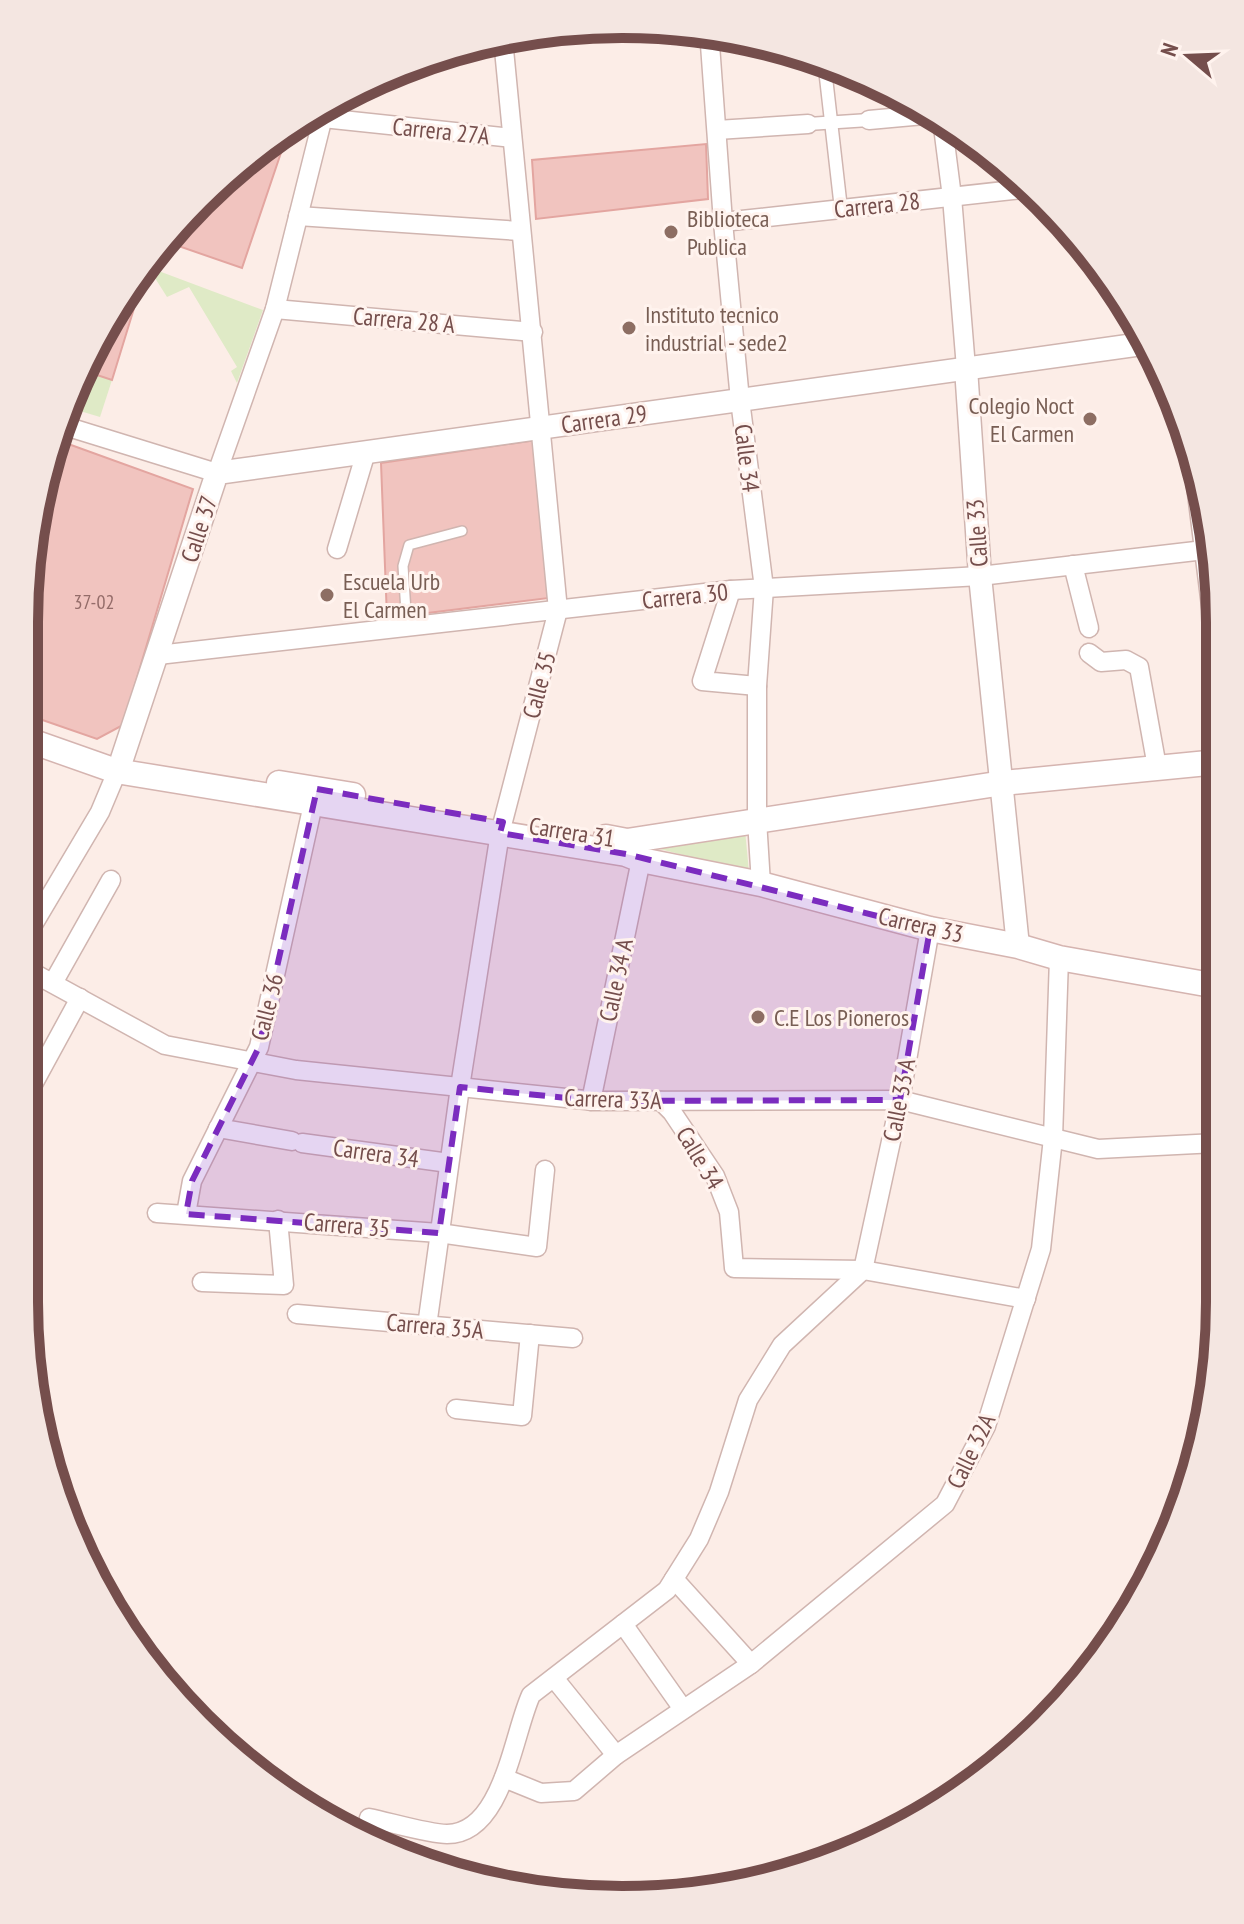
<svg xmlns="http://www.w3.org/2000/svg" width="1244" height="1924" font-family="'PT Sans Narrow',sans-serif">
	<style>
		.green { fill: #dfeac6 }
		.building { fill: #f1c4bf; stroke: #e3a5a0; stroke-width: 2 }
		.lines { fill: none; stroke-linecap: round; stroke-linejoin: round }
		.service-casing { stroke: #d0b5b0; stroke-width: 12 }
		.pedestrian-casing { stroke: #d0b5b0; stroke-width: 15 }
		.minor-casing { stroke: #d0b5b0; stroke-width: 21 }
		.tertiary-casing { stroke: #d0b5b0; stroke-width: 25 }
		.secondary-casing { stroke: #d5b4b0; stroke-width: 27 }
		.service { stroke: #fff; stroke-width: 9 }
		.pedestrian { stroke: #fff; stroke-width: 12 }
		.minor { stroke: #fff; stroke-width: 18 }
		.tertiary { stroke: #fff; stroke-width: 22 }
		.secondary { stroke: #fff; stroke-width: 24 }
		.marked { fill: #7b2cbf; fill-opacity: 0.2; stroke: #7b2cbf; stroke-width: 6; stroke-dasharray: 16 10; stroke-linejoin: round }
		.education-dot { fill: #8d6e63; stroke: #fff3ee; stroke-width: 3 }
		.labels { text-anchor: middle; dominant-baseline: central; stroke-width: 6; stroke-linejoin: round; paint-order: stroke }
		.number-label { font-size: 20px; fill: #946c69 }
		.street-label { font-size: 24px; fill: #754e4c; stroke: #fff3ee }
		.education-label { font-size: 24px; fill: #785e54; stroke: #fff3ee; text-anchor: start }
		.rim { fill: none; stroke: #754e4c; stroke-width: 10 }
	</style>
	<rect width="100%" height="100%" fill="#fcede7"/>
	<g class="green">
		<polygon points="148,267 263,310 237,383 231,371 237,367 189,287 167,297"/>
		<polygon points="82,370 112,380 100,417 70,408"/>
		<polygon points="745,830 749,872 652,847"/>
	</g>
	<g class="building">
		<polygon points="289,129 242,268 164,241 173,227 258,147"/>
		<polygon points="706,144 708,199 536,219 532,160"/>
		<polygon points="147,266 112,380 82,370 85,358"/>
		<polygon points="536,440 549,598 387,618 381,463"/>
		<polygon points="60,441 193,489 123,725 97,739 28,715 29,543"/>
	</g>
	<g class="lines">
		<defs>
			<polyline id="service" points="407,627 403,566 409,545 462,531"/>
			<g id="pedestrian">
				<polyline points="824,60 841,209"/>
				<polyline points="808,124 869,120"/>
				<polyline points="25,1185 35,1189"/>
			</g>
			<g id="minor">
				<polyline points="590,25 710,38 730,36"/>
				<polyline points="709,31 723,222 740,400 764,588 757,686 757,820 761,884"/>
				<polyline points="323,118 512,138"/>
				<polyline points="942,119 952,197 966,368"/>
				<polyline points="869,120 935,114"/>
				<polyline points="717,130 808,124"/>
				<polyline points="298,216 520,231"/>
				<polyline points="723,222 1031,188"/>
				<polyline points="275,309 533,332"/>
				<polyline points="65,426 217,473 275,309 326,105"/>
				<polyline points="337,549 366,452"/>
				<polyline points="1073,565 1089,628"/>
				<polyline points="731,590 702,681 757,686"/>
				<polyline points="1089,653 1101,662 1126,660 1139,667 1157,767"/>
				<polyline points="158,655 731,590 980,576 1213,549"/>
				<polyline points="27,935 100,812 121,762"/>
				<polyline points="26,969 165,1045 296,1070 595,1101 900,1100 1098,1149 1216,1143"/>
				<polyline points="53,983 111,880"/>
				<polyline points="25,1099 80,998"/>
				<polyline points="591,1101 641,860"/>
				<polyline points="661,1101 672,1112 715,1176 729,1212 734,1268 863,1270 1026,1299"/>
				<polyline points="218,1128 292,1141"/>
				<polyline points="302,1143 449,1163"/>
				<polyline points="157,1213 439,1233 537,1247 545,1170"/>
				<polyline points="186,1214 192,1181 259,1047 316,791"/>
				<polyline points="863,1270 900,1100 930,929"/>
				<polyline points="202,1282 284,1285 278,1220"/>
				<polyline points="297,1314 573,1338"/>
				<polyline points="427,1326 460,1087 500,833 558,610 503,39"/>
				<polyline points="456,1409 522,1416 530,1334"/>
				<polyline points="674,1579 751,1664"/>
				<polyline points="623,1624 683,1709"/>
				<polyline points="554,1678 616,1755"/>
				<polyline points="504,1778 541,1793 574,1791 616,1755 751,1664 945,1504 986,1426 1041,1249 1053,1138 1059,958"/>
				<path d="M369 1818C389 1822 429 1834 447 1834 503 1834 513 1734 531 1695L667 1590 699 1539 719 1492 748 1400 782 1345 863 1270"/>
			</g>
			<g id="tertiary">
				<polyline points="966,368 980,576 1018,946"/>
				<polyline points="1194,453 1218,646"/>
				<polyline points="122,759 217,473 1149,343"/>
			</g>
			<g id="secondary">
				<polyline points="28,740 116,771 626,854 641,860 761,884 930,929 1018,946 1059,958 1217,986"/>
				<polyline points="279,783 353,795"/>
				<polyline points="606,837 627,841 1003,783 1218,762"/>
			</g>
		</defs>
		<use href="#service" class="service-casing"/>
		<use href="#pedestrian" class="pedestrian-casing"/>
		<use href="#minor" class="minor-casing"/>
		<use href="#tertiary" class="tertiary-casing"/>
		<use href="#secondary" class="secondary-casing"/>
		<use href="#service" class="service"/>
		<use href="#pedestrian" class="pedestrian"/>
		<use href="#minor" class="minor"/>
		<use href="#tertiary" class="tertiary"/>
		<use href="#secondary" class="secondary"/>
	</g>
	<path class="marked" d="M317 789 503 822 500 833 626 854 930 929 900 1100 595 1101 460 1087 439 1233 186 1214 192 1181 259 1047Z"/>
	<g class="education-dot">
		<circle cx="671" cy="232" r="8"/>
		<circle cx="629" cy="328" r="8"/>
		<circle cx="1090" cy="419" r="8"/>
		<circle cx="327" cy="595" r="8"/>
		<circle cx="758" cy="1017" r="8"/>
	</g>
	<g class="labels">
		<g class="number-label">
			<text x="94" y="602">37-02</text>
		</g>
		<g class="street-label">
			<text transform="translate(441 131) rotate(6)">Carrera 27A</text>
			<text transform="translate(877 205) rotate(-6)">Carrera 28</text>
			<text transform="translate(404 320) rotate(5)">Carrera 28 A</text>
			<text transform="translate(604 419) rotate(-8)">Carrera 29</text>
			<text transform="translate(747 458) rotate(83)">Calle 34</text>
			<text transform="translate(199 529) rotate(-72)">Calle 37</text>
			<text transform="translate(977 533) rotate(-94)">Calle 33</text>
			<text transform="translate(685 596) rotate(-6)">Carrera 30</text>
			<text transform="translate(539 685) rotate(-75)">Calle 35</text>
			<text transform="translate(572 832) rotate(9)">Carrera 31</text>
			<text transform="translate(921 925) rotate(13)">Carrera 33</text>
			<text transform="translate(616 980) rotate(-78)">Calle 34 A</text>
			<text transform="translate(267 1007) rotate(-76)">Calle 36</text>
			<text transform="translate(613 1099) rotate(2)">Carrera 33A</text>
			<text transform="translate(899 1100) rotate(-79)">Calle 33 A</text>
			<text transform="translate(376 1153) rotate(8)">Carrera 34</text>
			<text transform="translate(700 1158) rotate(59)">Calle 34</text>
			<text transform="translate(347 1225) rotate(5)">Carrera 35</text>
			<text transform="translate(435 1326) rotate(5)">Carrera 35A</text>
			<text transform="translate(971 1451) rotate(-64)">Calle 32A</text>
		</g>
		<g class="education-label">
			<text x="687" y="218">Biblioteca<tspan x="687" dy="28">Publica</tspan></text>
			<text x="645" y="314">Instituto tecnico<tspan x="645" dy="28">industrial - sede2</tspan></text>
			<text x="1074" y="405" text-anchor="end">Colegio Noct<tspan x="1074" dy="28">El Carmen</tspan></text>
			<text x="343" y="581">Escuela Urb<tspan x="343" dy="28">El Carmen</tspan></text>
			<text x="774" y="1017">C.E Los Pioneros</text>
		</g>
	</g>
	<path d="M0 0H1244V1924H0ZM622 38H622A584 584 0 0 1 1206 622V1302A584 584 0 0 1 622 1886H622A584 584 0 0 1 38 1302V622A584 584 0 0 1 622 38Z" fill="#f4e6e1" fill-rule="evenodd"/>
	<path class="rim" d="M622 38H622A584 584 0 0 1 1206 622V1302A584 584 0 0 1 622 1886H622A584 584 0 0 1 38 1302V622A584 584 0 0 1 622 38Z"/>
	<g transform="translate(1188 56) rotate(289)" stroke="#fff3ee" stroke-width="6" paint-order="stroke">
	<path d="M0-6L14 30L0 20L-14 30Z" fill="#754e4c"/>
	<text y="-12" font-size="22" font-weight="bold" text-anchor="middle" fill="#754e4c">N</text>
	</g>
</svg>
